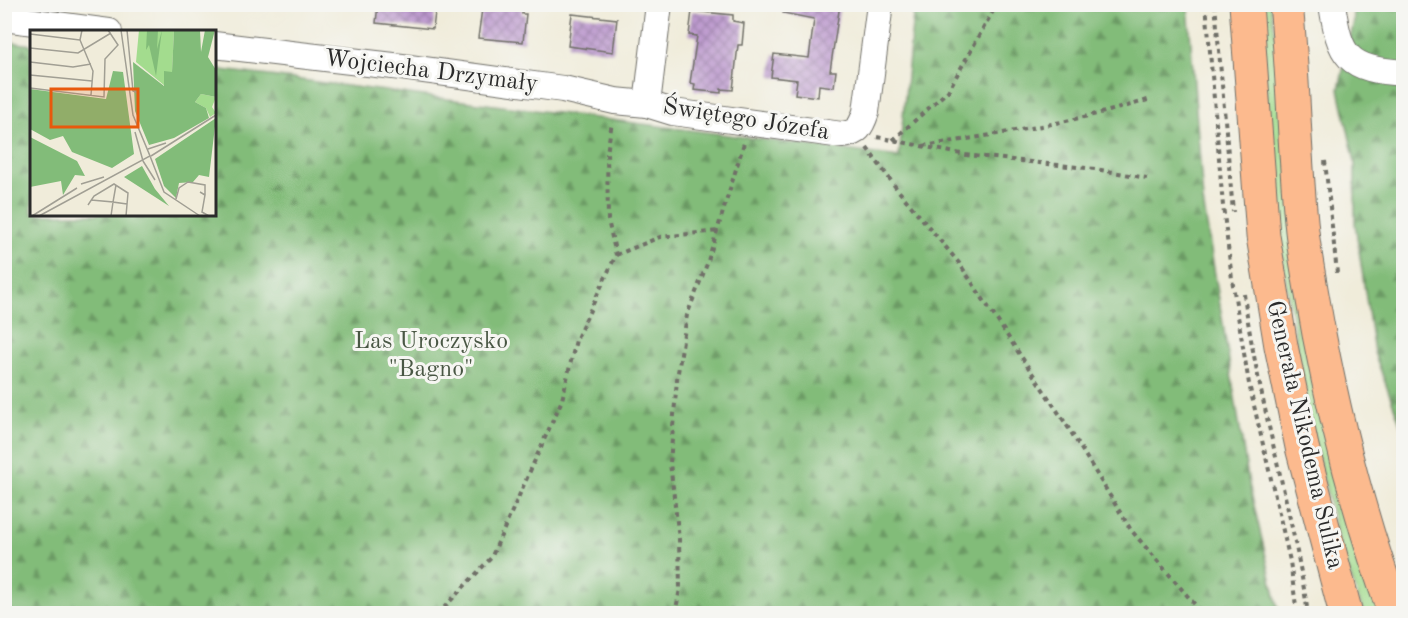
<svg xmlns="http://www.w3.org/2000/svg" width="1408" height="618" font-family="'Old Standard TT',serif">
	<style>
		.grass { fill: #a3dc8e; stroke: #67845c; stroke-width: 1.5 }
		.forest { fill: url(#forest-firs); stroke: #567452; stroke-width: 1.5 }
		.building { fill: url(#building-cross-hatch) }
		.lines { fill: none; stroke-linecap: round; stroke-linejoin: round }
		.minor-casing { stroke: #706f68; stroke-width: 28 }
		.highway-casing { stroke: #706f68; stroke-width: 35 }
		.path { stroke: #706f68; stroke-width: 4; stroke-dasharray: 4.5 4.5; stroke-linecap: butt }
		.minor { stroke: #fff; stroke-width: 26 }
		.highway { stroke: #fcba8e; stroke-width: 33 }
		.labels { text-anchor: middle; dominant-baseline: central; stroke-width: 6; stroke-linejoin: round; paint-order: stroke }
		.street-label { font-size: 24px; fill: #2b2b2b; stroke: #f6f6f2 }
		.park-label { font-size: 24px; fill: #495744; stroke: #f6f6f2 }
		.inset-road { fill: none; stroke: #a19f94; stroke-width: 1.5 }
		.view { fill: #e8590c; fill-opacity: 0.15; stroke: #e8590c; stroke-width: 3 }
		.inset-edge { fill: none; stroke: #2b2b2b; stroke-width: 3 }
	</style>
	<defs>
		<pattern id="forest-firs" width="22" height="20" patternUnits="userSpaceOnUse" patternTransform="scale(1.5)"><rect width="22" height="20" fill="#82bc79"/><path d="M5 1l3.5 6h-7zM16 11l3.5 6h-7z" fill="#6b9963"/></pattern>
		<pattern id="building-cross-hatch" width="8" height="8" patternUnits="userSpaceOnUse" patternTransform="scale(1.5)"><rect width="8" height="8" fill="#bb97cd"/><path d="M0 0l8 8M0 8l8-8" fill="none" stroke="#987ba7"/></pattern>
	</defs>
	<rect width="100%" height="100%" fill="#f6f6f2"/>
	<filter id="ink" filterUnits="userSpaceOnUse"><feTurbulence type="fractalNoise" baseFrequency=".0167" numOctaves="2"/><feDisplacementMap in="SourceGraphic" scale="12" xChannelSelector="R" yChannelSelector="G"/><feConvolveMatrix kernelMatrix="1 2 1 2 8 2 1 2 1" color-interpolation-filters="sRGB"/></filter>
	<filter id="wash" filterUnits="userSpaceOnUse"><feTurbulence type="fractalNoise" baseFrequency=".008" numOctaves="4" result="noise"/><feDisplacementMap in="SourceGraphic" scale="24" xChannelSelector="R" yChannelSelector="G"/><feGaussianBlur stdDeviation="1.35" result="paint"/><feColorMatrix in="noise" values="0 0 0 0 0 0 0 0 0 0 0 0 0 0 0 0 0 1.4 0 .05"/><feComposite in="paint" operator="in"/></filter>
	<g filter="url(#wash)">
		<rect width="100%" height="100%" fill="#f0ecda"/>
		<polygon class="grass" points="1258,5 1270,5 1379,613 1364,613 1341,550 1310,423 1278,233"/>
		<g class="forest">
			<polygon points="914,5 1188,5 1203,201 1249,484 1279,613 5,613 5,41 31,45 32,214 214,214 215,69 899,157"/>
			<polygon points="1353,5 1403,5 1403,431 1374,352 1355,223 1355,162 1339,89 1354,21"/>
		</g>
		<g id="blocks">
			<g class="building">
				<polygon points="378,4 436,4 433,29 376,23"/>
				<polygon points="487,4 522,8 522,14 526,14 523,42 478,38 482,9 486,9"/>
				<polygon points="783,4 840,4 830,71 836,71 834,87 819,85 818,97 795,94 797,80 771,77 774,54 809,58 814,19 783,13"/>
				<polygon points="692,11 733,15 733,21 744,23 742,45 738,45 733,90 721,89 721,93 694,90 695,84 690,83 697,36 689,35"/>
				<polygon points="572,14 617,19 613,52 568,46"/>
			</g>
		</g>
	</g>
	<g filter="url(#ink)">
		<use href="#blocks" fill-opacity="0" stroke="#706f68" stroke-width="1.5"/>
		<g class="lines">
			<defs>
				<g id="minor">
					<path d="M1332 4C1340 58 1347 69 1404 73"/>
					<polyline points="4,18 109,32"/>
					<path d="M214 45 402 67 563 89 615 101 647 104 673 112 842 135C858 133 861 127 866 112L880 4"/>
					<polyline points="647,104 659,4"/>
				</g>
				<g id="highway">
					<polyline points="1246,4 1263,236 1281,346 1302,447 1346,614"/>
					<path d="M1286 4C1294 80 1294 155 1302 231 1306 265 1313 299 1319 334 1337 428 1361 523 1395 614"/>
				</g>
			</defs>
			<use href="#minor" class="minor-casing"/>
			<use href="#highway" class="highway-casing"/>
			<g class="path">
				<polyline points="1206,4 1223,206 1232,279 1249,384 1290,561 1297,614"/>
				<polyline points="1215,4 1233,212"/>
				<polyline points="1401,95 1404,106"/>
				<polyline points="877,137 966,155 1095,169 1147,178"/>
				<polyline points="893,140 948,91 997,4"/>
				<path d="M923 146C1000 134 1077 122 1151 99"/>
				<polyline points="867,148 897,189 959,263 1066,424 1131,530 1203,614"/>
				<polyline points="1325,161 1337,273"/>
				<polyline points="1404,183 1401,222 1404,222"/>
				<polyline points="616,255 660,237 718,231"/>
				<path d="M1244 294C1258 402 1292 506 1308 614"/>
				<polyline points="438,614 491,558 562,400 576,340 616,255 608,220 607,153 612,122"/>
				<polyline points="675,614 680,589 679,539 670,463 677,379 687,315 707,264 744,143"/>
			</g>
			<use href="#minor" class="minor"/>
			<use href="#highway" class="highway"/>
		</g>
	</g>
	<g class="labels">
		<g class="street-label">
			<text transform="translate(431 72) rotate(7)">Wojciecha Drzymały</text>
			<text transform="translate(746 120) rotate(9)">Świętego Józefa</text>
			<text transform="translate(1304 435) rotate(77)">Generała Nikodema Sulika</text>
		</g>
		<g class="park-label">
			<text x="431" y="342">Las Uroczysko<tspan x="431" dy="28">"Bagno"</tspan></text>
		</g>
	</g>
	<g transform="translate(30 30)">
		<rect width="186" height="186" fill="#f0ecda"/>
		<path d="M109 0H144L142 43 135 56 106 32ZM171 64 186 67 182 77 186 83 180 87 176 78 165 72Z" fill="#a3dc8e"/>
		<path d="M117 0H128L127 19 132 0 126 46 119 15 116 20ZM144 0H170L171 22 175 0H185L178 27 186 40V67L171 64 165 72 176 78 179 88 144 108 119 115 105 81 103 32 134 56V41L142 42ZM83 41 93 42 104 124 82 138 42 122 33 106 20 110 0 99V59L76 69ZM186 88 179 147 169 145 163 152 149 153 146 168 134 156 125 129ZM0 107 47 131 55 146 45 145 33 165 31 151 0 157ZM112 136 125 159 139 176 94 147Z" fill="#82bc79"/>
		<path class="inset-road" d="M52 0 50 10 63 41 61 65M97 0 103 61 110 64M0 4 50 10M0 18 48 23 81 3M0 32 43 37 61 34M0 45 62 51M0 58 74 67 75 29 88 15 78 0M105 102 113 131M118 119 136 113M120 126 134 162 170 186M121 126 186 85M113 131 125 150M51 154 74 147M86 155 83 172 97 174M170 162 175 165 172 182 179 186M146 169 149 158 158 152 175 155V165M61 170 83 172 81 186M58 175 64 166 84 154 98 163 96 186M2 186 47 158M9 186 120 126 103 85 91 0"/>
		<path class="view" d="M21 59H108V97H21Z"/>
		<rect width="186" height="186" class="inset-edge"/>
	</g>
	<rect width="1408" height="618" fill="none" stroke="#f6f6f2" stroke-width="24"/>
</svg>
